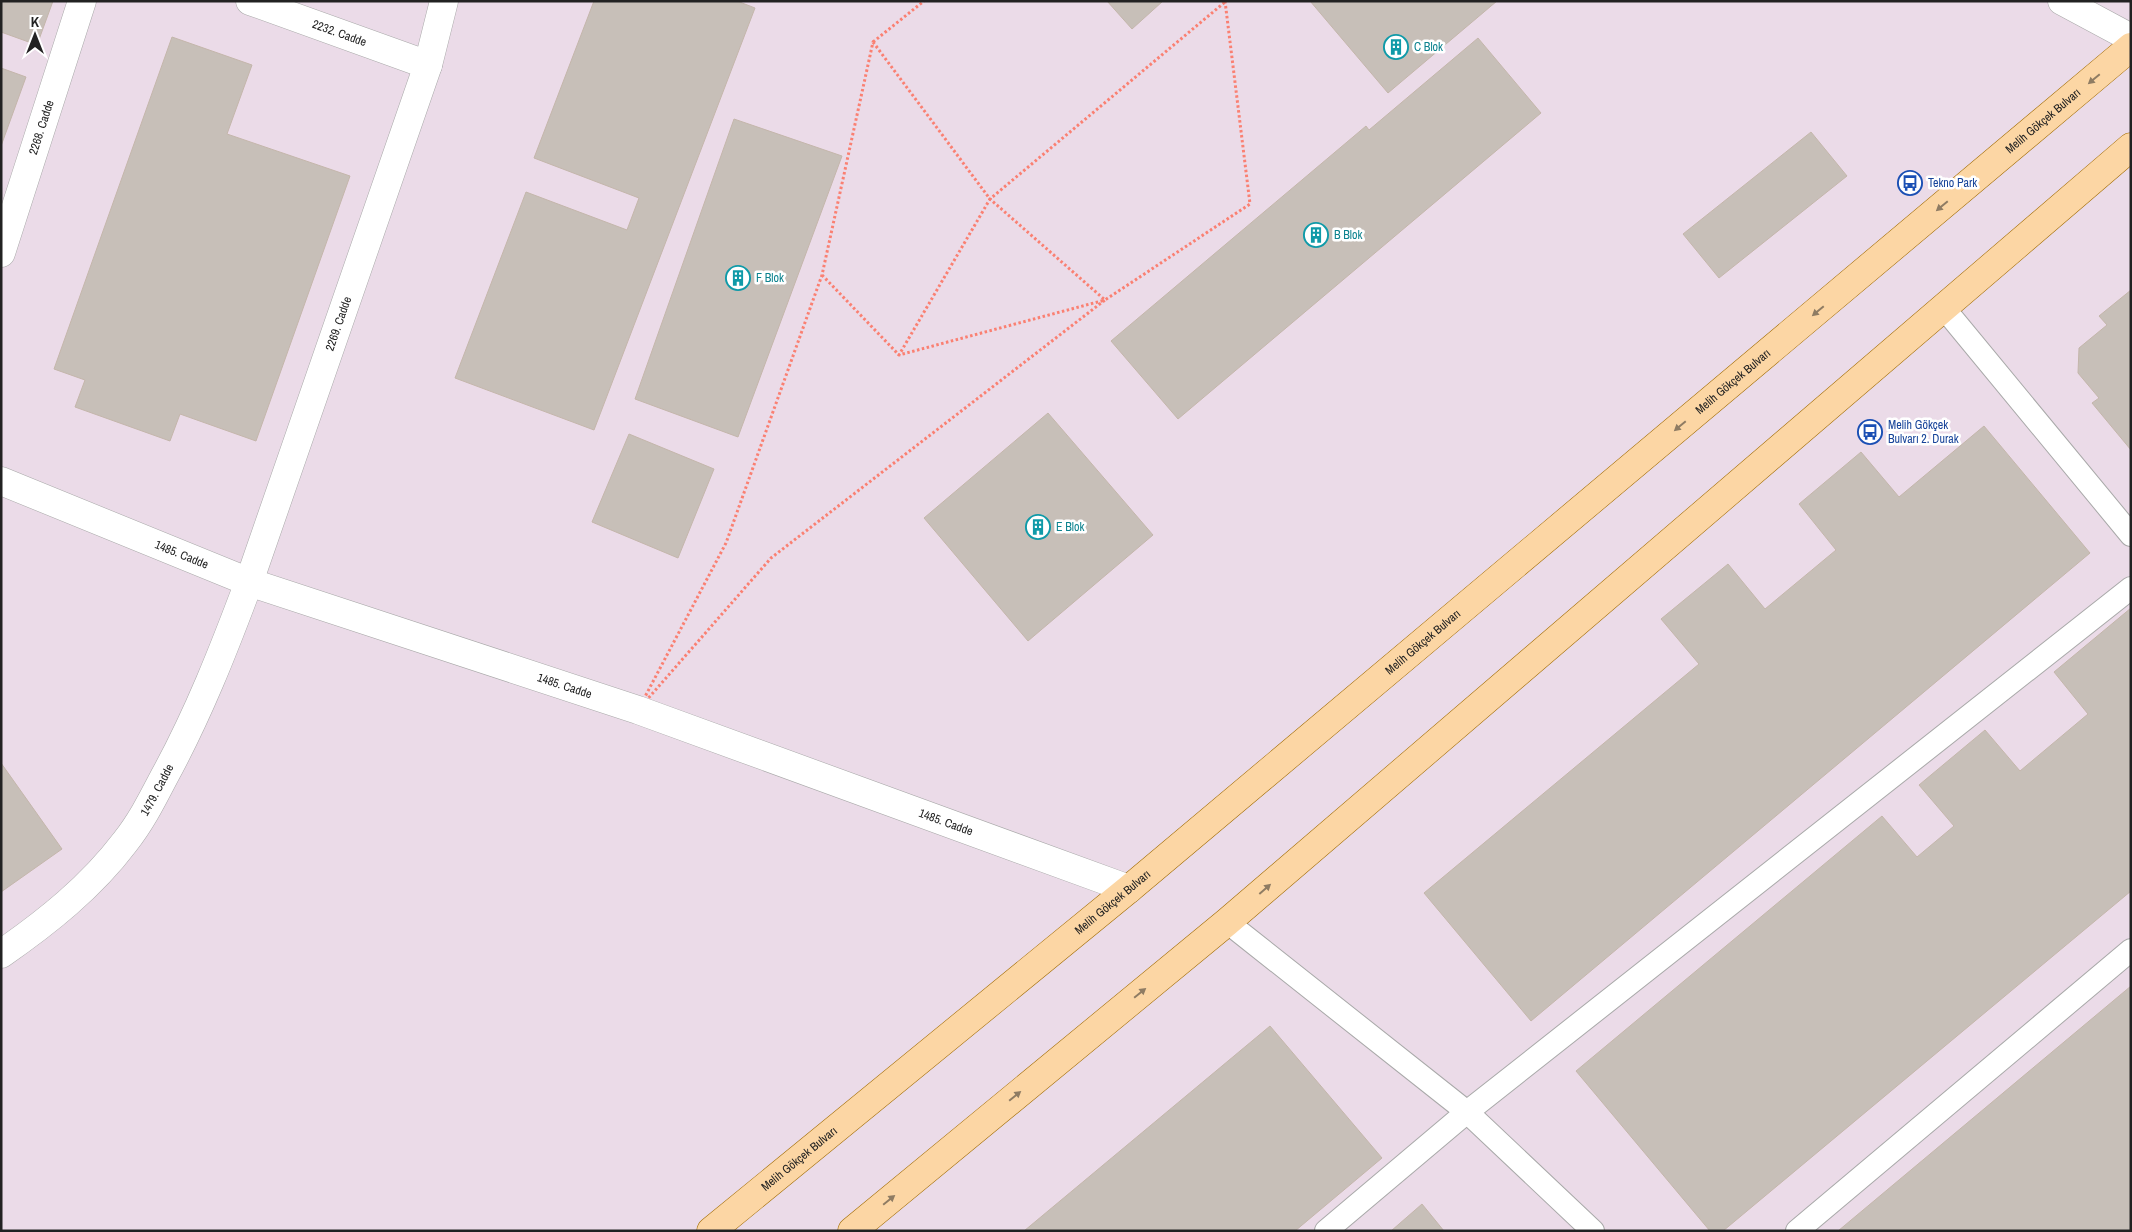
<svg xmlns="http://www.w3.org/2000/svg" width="2132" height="1232" font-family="'Archivo Narrow',sans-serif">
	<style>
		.industrial { fill: #ebdbe8 }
		.building { fill: #c7bfb8; stroke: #c4b6ab }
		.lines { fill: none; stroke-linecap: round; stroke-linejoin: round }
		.lane-casing { stroke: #a9a9a9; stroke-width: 24 }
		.street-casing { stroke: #a9a9a9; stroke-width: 29 }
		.primary-casing { stroke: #a06b00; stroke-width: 29 }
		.path { stroke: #fa8072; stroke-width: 3; stroke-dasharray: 2.5 2.5; stroke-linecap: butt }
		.lane { stroke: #fff; stroke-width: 22 }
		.street { stroke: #fff; stroke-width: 28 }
		.primary { stroke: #fcd6a4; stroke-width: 28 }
		.oneway { fill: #8f7c63 }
		.labels { text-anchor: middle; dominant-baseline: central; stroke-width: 5; stroke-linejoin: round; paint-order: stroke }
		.street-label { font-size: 12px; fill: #222; stroke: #fff }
		.culture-label { font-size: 12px; fill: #0d838f; stroke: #fff; text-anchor: start }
		.transit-label { font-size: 12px; fill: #164399; stroke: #fff; text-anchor: start }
	</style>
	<rect width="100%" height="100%" fill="#f2efe9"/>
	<rect class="industrial" x="1" y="1" width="2130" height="1230"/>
	<g class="building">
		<polygon points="1,1 53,1 37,45 1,32"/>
		<polygon points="594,1 737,1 755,8 594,430 455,378 526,192 627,230 639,198 534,158"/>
		<polygon points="1107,1 1163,1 1132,29"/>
		<polygon points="1310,1 1497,1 1388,93"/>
		<polygon points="172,37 252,65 227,134 350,176 256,441 180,414 170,441 75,407 85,380 54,369"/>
		<polygon points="1478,38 1541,113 1178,419 1111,341 1366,126 1369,130"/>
		<polygon points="1,68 26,77 1,146"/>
		<polygon points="734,119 842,156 738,437 635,399"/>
		<polygon points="1811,132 1847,176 1719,278 1683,234"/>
		<polygon points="2131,290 2131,450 2092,403 2099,398 2078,373 2079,348 2107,325 2099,316"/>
		<polygon points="1048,413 1153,535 1028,641 924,518"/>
		<polygon points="1984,426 2090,553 1531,1021 1424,893 1699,664 1661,619 1728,564 1765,609 1836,550 1799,504 1861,452 1899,497"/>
		<polygon points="629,434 714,469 678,558 592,522"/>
		<polygon points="2131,608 2131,891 1723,1231 1710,1231 1576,1071 1882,816 1917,857 1954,826 1919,785 1985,730 2020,771 2088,714 2054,672"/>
		<polygon points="1,763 62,849 1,892"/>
		<polygon points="2131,986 2131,1231 1838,1231"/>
		<polygon points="1270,1026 1382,1158 1295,1231 1024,1231"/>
		<polygon points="1422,1204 1444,1231 1391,1231"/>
	</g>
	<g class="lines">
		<defs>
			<g id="lane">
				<polyline points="1943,307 2131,535"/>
				<polyline points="1227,922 1467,1112 1593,1231"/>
				<polyline points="1326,1231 1467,1112 2131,588"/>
				<polyline points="1797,1231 2131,950"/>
			</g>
			<g id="street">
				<path id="s1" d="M250 1 428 65"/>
				<polyline points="2062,1 2131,38"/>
				<path id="s2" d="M1 253 82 1"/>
				<path id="s3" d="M1 481 249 582 638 710 1129 889"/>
				<path id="s4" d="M1 954C47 922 91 887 125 842 141 822 152 800 164 777 198 715 224 649 249 582L428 65 444 1"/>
			</g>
			<g id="primary">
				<path id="s5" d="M711 1231 1129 889 2131 47"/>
				<polyline points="852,1231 1227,922 2131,147"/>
			</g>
		</defs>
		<use href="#lane" class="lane-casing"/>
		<use href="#street" class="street-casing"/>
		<use href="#primary" class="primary-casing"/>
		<g class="path">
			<polyline points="1225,1 1250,204 1105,300 990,199 1225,2"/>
			<polygon points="873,42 990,199 899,355 1105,300 771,558 638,710 726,543 822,275"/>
			<polyline points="873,42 924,1"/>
			<polyline points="822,275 899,355"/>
		</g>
		<use href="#lane" class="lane"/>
		<use href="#street" class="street"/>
		<use href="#primary" class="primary"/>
	</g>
	<defs><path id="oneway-solid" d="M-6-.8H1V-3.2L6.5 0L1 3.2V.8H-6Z" transform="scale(1.25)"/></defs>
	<g class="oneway">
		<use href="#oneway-solid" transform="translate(2094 79) rotate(140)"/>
		<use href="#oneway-solid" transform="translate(1942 206) rotate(140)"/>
		<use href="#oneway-solid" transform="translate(1818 311) rotate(140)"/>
		<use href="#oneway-solid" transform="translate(1680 426) rotate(140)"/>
		<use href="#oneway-solid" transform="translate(1265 889) rotate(-41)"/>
		<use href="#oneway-solid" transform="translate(1140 993) rotate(-39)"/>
		<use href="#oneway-solid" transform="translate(1015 1096) rotate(-39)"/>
		<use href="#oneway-solid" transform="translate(889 1200) rotate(-39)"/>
	</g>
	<defs>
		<symbol id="building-ring" viewBox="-11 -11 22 22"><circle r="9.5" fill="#fff" stroke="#0f9aa8" stroke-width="1.5"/><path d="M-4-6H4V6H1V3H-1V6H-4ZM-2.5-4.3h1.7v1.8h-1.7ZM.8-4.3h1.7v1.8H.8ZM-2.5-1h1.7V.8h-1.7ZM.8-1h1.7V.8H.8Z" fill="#0f9aa8"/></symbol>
		<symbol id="bus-ring" viewBox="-11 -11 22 22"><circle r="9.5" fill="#fff" stroke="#1a4fb4" stroke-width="1.5"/><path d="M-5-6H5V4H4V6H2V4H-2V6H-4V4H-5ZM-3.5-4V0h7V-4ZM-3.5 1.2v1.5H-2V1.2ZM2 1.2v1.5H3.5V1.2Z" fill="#1a4fb4"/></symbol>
	</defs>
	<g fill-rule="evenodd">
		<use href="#building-ring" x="1382" y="33" width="28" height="28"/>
		<use href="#bus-ring" x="1896" y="169" width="28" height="28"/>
		<use href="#building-ring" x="1302" y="221" width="28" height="28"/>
		<use href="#building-ring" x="724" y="264" width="28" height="28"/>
		<use href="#bus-ring" x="1856" y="418" width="28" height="28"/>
		<use href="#building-ring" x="1024" y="513" width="28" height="28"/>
	</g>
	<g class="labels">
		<g class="street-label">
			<text stroke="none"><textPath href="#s1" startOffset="95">2232. Cadde</textPath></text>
			<text stroke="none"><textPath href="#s5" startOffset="1734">Melih Gökçek Bulvarı</textPath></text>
			<text stroke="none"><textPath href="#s2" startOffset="132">2268. Cadde</textPath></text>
			<text stroke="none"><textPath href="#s4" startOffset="730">2269. Cadde</textPath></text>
			<text stroke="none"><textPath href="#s5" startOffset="1329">Melih Gökçek Bulvarı</textPath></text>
			<text stroke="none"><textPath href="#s3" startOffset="195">1485. Cadde</textPath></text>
			<text stroke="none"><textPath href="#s5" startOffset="924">Melih Gökçek Bulvarı</textPath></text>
			<text stroke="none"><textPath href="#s3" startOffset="600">1485. Cadde</textPath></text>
			<text stroke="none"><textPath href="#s4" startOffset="229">1479. Cadde</textPath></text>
			<text stroke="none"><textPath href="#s3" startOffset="1005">1485. Cadde</textPath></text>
			<text stroke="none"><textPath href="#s5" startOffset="519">Melih Gökçek Bulvarı</textPath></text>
			<text stroke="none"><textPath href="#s5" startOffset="114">Melih Gökçek Bulvarı</textPath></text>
		</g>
		<g class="culture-label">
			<text x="1414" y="47">C Blok</text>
			<text x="1334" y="235">B Blok</text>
			<text x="756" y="278">F Blok</text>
			<text x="1056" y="527">E Blok</text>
		</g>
		<g class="transit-label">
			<text x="1928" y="183">Tekno Park</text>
			<text x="1888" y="425">Melih Gökçek<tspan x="1888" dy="14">Bulvarı 2. Durak</tspan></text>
		</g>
	</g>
	<rect width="2132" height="1232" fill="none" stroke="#222222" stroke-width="5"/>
	<g transform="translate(35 35)" stroke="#ffffff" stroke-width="4" paint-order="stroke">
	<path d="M0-4L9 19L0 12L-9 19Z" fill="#222222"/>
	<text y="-8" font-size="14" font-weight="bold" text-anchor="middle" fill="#222222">K</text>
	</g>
</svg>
